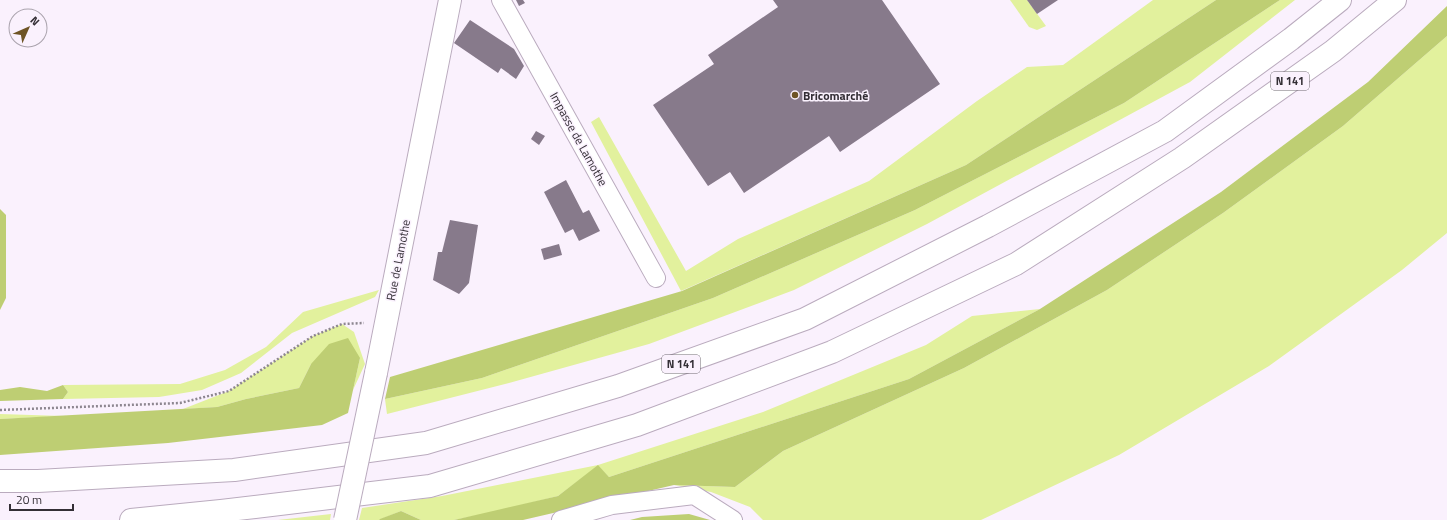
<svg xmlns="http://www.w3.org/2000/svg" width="1447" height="520" font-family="'Titillium Web',sans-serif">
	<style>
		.green { fill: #e2f19d }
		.forest { fill: #bece73 }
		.building { fill: #877a8b }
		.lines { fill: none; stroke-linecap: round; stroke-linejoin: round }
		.street-casing { stroke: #baabbe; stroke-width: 20 }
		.secondary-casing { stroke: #baabbe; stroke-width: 24 }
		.highway-casing { stroke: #baabbe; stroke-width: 24 }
		.path { stroke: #8d8690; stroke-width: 2.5; stroke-dasharray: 2 2; stroke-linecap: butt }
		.street { stroke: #fff; stroke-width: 18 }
		.secondary { stroke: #fff; stroke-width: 22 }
		.highway { stroke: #fff; stroke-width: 22 }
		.secondary-bridge-casing { stroke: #baabbe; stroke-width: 24; stroke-linecap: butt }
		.secondary-bridge { stroke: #fff; stroke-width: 22 }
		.poi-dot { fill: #6e5425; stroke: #faf1fd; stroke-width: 1.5 }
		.labels { text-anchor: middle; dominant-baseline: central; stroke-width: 3; stroke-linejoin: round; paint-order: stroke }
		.shield { fill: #faf1fd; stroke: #6f6871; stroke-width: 1 }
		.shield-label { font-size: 11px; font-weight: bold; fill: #332e35 }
		.poi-label { font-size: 12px; font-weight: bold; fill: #332e35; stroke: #faf1fd; text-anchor: start }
		.street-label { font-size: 12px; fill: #332e35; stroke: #faf1fd }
	</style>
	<rect width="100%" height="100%" fill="#faf1fd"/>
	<g class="green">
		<polygon points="1010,0 1027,0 1046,26 1037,30 1029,27"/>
		<polygon points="1153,0 1216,0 966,165 681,291 591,122 599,117 686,271 738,239 869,181 977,101 1027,67 1063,65"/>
		<polygon points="1280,0 1295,0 1190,82 927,224 794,290 649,344 509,383 387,414 385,399 482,378 713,298 915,210 1124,103"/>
		<polygon points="1447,36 1447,233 1402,270 1269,366 1119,455 981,520 763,520 750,507 711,492 674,485 735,487 783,451 964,368 1107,290 1223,213 1343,126"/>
		<polygon points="379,290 375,297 292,333 241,373 202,390 159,397 63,399 68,392 63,385 180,384 225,370 266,347 303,312"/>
		<polygon points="1040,309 909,379 609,477 598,466 558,496 494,512 454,520 421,520 401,511 379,520 359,520 362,508 442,496 598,465 763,412 926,345 972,316"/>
		<polygon points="342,324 354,332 365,364 353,390 360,358 311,364 299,388 246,399 217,407 183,409 229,391 313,336"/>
		<polygon points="0,414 63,416 0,419"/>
		<polygon points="331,514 330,520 278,520"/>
	</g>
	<g class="forest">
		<polygon points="1216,0 1280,0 1124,103 915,210 713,298 482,378 385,399 390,377 682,291 966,165"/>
		<polygon points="1447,6 1447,36 1343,126 1223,213 1107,290 964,368 783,451 735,487 674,485 523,520 454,520 558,496 598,465 609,477 909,379 1040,309 1221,192 1368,82"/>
		<polygon points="0,209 6,215 6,298 0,310"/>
		<polygon points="348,338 360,358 348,413 322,425 168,443 0,455 0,419 217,407 246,399 299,388 311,364 329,344"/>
		<polygon points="63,385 68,392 63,399 0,401 0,390 20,387 47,391"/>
		<polygon points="401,511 421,520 379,520 380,519"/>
		<polygon points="689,514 710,520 630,520 642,517"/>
	</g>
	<g class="building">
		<polygon points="516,0 523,0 525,3 519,6"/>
		<polygon points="773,0 882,0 940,84 840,152 829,136 744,193 730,172 708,186 653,105 714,64 708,55 778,7"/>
		<polygon points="1027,0 1058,0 1037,14"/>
		<polygon points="470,20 514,49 524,66 516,79 501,68 498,73 454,43"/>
		<polygon points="536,131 545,136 539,145 531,139"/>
		<polygon points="566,180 583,213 589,210 600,231 579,241 573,229 565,233 544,192"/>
		<polygon points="450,220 478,225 469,283 459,294 433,280 438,252 442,252"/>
		<polygon points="559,244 562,255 544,260 541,249"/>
	</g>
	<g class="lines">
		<defs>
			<g id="street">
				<polyline points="501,0 656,278"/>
				<polyline points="561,520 612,505 694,495 733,520"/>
			</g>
			<polyline id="secondary" points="376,373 450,0"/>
			<g id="highway">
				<polyline points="0,481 38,481 234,470 426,443 618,386 805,319 988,226 1165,131 1291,39 1340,0"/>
				<polyline points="131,520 221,511 430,486 637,425 832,352 1016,264 1182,158 1333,51 1395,0"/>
			</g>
		</defs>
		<use href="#street" class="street-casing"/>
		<use href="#secondary" class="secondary-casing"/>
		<use href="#highway" class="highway-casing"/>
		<polyline class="path" points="0,410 180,403 229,391 313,336 342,324 364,323"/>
		<use href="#street" class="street"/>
		<use href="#secondary" class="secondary"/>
		<use href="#highway" class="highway"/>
		<defs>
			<polyline id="secondary-bridge" points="345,520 376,373"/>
		</defs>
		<use href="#secondary-bridge" class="secondary-bridge-casing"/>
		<use href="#secondary-bridge" class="secondary-bridge"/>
	</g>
	<circle class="poi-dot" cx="795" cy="95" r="4"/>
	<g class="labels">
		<g class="shield">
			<rect x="1271" y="72" width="38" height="18" rx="3"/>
			<rect x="662" y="355" width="38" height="18" rx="3"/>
		</g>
		<g class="shield-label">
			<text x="1290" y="81">N 141</text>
			<text x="681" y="364">N 141</text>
		</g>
		<g class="poi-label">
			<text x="803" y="95">Bricomarché</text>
		</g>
		<g class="street-label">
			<text transform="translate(579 139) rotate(61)">Impasse de Lamothe</text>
			<text transform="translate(398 260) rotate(-79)">Rue de Lamothe</text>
		</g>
	</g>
	<g transform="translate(28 28) rotate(45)"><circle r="19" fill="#faf1fd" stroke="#aaa3ad"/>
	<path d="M0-3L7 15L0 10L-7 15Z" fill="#6e5425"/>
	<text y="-6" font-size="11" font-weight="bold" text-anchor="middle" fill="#332e35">N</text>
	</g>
	<path d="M10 504v6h63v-6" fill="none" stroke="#332e35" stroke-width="2"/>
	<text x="16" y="504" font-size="12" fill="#332e35" stroke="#faf1fd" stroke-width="3" paint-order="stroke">20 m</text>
</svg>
